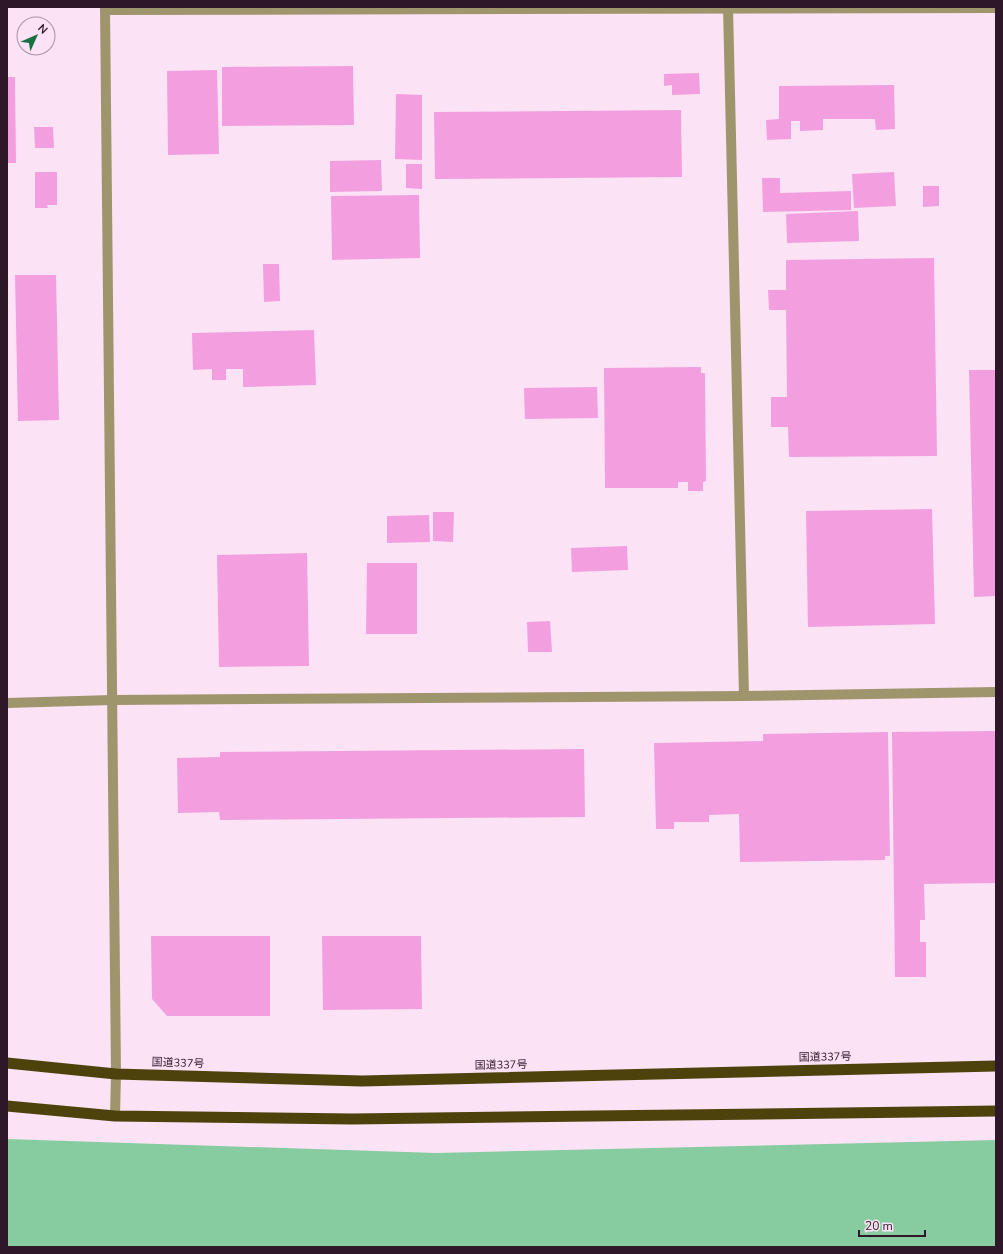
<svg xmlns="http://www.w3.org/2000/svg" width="1003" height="1254" font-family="'Nunito Sans','Noto Sans JP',sans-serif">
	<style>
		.green { fill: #87cba0 }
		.building { fill: #f39fdf }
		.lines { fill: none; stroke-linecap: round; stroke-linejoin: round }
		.minor { stroke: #9f956c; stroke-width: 10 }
		.tertiary { stroke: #9f956c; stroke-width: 10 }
		.trunk { stroke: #4e420c; stroke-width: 11 }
		.labels { text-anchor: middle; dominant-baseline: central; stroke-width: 3.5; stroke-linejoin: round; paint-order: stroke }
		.street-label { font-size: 11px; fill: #2e1729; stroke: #fce2f5 }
	</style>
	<rect width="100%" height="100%" fill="#fce2f5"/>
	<polygon class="green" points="7,1139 436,1153 996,1140 996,1247 7,1247"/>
	<g class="building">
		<polygon points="353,66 354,125 222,126 222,67"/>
		<polygon points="217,70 219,154 168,155 167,71"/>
		<polygon points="699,73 700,94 672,95 672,85 664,86 664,74"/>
		<polygon points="7,77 15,77 16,163 7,163"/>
		<polygon points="894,85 895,129 876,130 875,119 823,119 823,130 800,131 800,121 791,121 791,139 767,140 766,120 779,119 779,86"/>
		<polygon points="396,94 422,95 422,160 395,159"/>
		<polygon points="681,110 682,177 435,179 434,112"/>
		<polygon points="34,127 53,127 54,148 35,148"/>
		<polygon points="381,160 382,191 330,192 330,161"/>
		<polygon points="406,164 422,164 422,189 406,188"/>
		<polygon points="35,172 57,172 57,205 47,205 48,208 35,208"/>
		<polygon points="894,172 896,206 854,208 852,174"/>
		<polygon points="762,178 780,178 780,193 851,191 851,210 763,212"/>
		<polygon points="923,186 939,186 939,206 923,207"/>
		<polygon points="419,195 420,258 332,260 331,196"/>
		<polygon points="858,211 859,241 787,243 786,214"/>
		<polygon points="934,258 937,456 789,457 788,427 771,427 771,397 787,397 786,310 769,310 768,290 786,290 786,260"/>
		<polygon points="263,264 279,264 280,301 264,302"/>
		<polygon points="15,275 56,275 59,420 18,421"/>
		<polygon points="314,330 316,385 243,387 243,369 226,369 226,380 212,380 212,369 193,370 192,333"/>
		<polygon points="701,367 701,373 705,373 706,481 703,482 703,491 688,491 688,482 678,482 678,488 605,488 604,368"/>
		<polygon points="969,370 996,370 996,596 974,597"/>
		<polygon points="597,387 598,418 525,419 524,388"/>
		<polygon points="932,509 935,624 808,627 806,511"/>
		<polygon points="433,512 454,512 453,542 433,541"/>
		<polygon points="429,515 430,542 387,543 387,516"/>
		<polygon points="627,546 628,570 572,572 571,548"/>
		<polygon points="307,553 309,666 219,667 217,555"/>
		<polygon points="367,563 417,563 417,634 366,634"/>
		<polygon points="550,621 552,652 528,652 527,622"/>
		<polygon points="996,731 996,883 924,884 925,920 920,920 920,942 926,942 926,977 895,977 892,732"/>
		<polygon points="888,732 890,856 885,856 885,860 740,862 739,814 709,815 709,822 674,822 674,829 656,829 654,743 763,741 763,734"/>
		<polygon points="584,749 585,817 220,820 219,812 178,813 177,758 220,757 220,752"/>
		<polygon points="151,936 270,936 270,1016 167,1016 152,999"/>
		<polygon points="322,936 421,936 422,1009 323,1010"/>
	</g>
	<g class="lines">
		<g class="minor">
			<polyline points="728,7 744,696"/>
			<polyline points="7,703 112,700 744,696 996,692"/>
		</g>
		<g class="tertiary">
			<polyline points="105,7 116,1074 115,1116"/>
			<polyline points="105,10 996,8"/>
		</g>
		<g class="trunk">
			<polyline points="7,1063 116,1074 362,1081 996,1066"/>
			<polyline points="7,1106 115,1116 352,1119 996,1111"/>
		</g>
	</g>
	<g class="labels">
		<g class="street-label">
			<text transform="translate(825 1057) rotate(-1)">国道337号</text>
			<text transform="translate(178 1063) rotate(2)">国道337号</text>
			<text transform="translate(501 1065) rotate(-1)">国道337号</text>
		</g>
	</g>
	<rect width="1003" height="1254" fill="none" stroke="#2e1729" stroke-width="16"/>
	<g transform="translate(36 36) rotate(45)"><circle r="19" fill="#fce2f5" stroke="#aa91a3"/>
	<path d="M0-3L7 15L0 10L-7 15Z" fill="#187144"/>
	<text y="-6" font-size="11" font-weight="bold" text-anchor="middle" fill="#2e1729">N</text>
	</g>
	<path d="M859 1230v6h66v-6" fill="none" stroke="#2e1729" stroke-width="2"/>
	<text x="865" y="1230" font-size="12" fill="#2e1729" stroke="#fce2f5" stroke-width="3" paint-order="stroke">20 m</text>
</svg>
